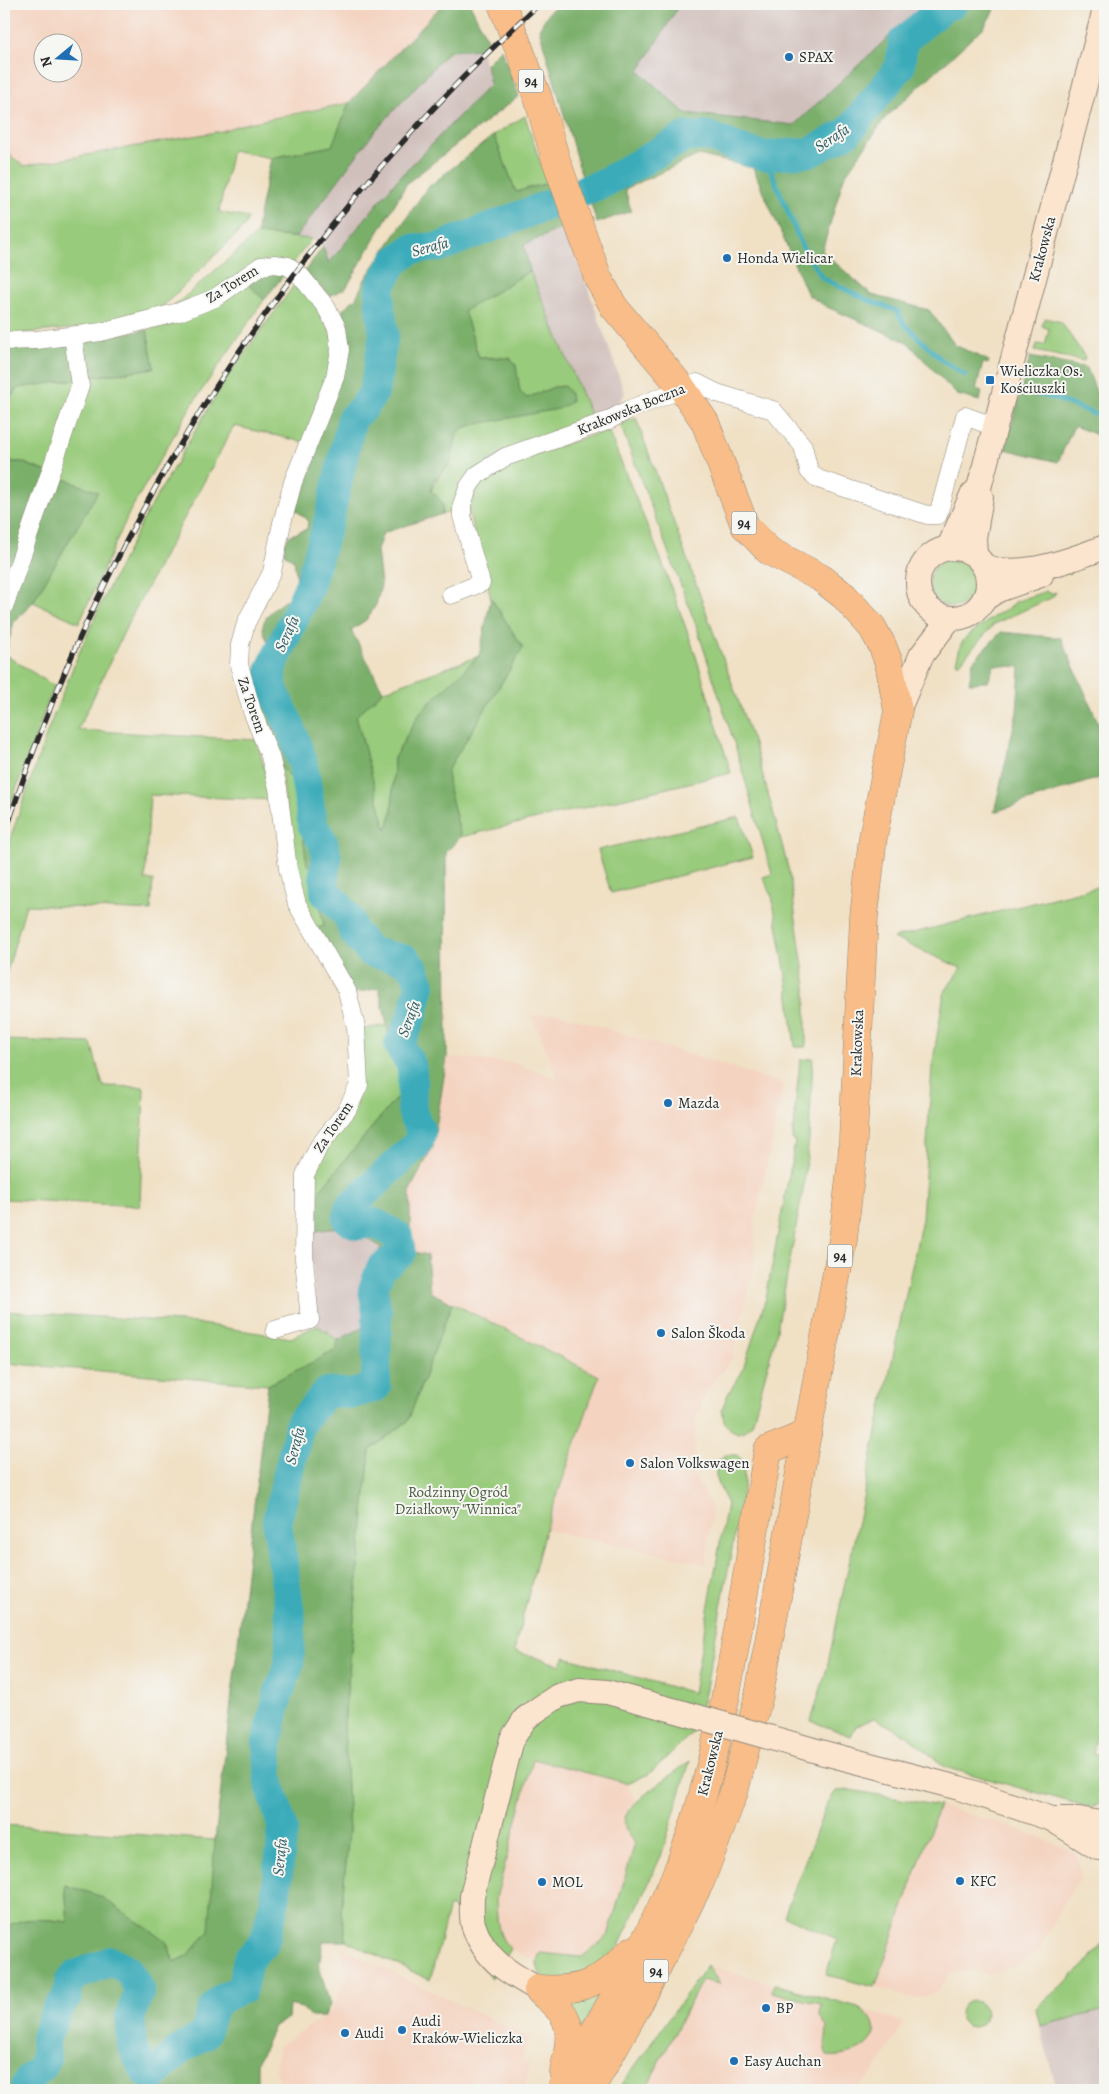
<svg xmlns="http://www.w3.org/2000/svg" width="1109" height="2094" font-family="Alegreya,serif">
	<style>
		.built { fill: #f4d3c0; fill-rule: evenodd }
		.industrial { fill: #d0c0bc }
		.green { fill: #99cb7b; stroke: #627b53 }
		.forest { fill: #7aaf6b; stroke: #526d4b }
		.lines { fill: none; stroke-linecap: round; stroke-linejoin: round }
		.stream { stroke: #3babb9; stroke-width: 5 }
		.river { stroke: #3babb9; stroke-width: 30 }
		.street-casing { stroke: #8e8678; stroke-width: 19 }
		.secondary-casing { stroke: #8e8678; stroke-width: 26 }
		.primary-casing { stroke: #8e8678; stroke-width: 29 }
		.street { stroke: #fff; stroke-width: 18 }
		.secondary { stroke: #fce5cf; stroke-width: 24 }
		.primary { stroke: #f8bd88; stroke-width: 28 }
		.rail-casing { stroke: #2b2b2b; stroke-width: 5.5 }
		.rail { stroke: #f6f6f2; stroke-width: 4; stroke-dasharray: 11; stroke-linecap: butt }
		.secondary-bridge-casing { stroke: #8e8678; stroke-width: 26; stroke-linecap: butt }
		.secondary-bridge { stroke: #fce5cf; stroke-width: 24 }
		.poi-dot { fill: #1f6fb2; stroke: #f6f6f2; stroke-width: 2 }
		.labels { text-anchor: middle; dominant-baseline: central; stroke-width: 4; stroke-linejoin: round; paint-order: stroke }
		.shield { fill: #f6f6f2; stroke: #686867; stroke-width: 1 }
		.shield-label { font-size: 14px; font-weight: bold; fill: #2b2b2b }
		.poi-label { font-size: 15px; fill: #2b2b2b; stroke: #f6f6f2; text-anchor: start }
		.street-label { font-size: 15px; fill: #2b2b2b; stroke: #f6f6f2 }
		.park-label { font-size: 15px; fill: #4c5b43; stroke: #f6f6f2 }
		.water-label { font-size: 16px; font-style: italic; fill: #315e64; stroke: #f6f6f2 }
	</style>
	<rect width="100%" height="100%" fill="#f6f6f2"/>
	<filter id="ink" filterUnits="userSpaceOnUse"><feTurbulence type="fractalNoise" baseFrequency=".02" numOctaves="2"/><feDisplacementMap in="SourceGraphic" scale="10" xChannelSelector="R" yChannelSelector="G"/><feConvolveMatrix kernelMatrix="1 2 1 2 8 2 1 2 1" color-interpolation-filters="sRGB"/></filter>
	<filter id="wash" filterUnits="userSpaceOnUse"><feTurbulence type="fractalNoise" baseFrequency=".0096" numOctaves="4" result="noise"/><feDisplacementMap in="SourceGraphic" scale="20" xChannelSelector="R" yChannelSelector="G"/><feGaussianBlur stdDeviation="1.12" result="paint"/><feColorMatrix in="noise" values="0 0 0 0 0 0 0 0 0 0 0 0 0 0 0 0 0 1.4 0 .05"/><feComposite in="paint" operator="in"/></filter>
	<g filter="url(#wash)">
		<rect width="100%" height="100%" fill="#f0e0c4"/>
		<g class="built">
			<path d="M4 4H443L349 103 242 124 222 131 24 166 4 151ZM42 42H72V72H42Z"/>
			<polygon points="557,1013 784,1084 755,1221 754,1265 732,1359 706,1391 696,1417 694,1476 712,1507 706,1564 545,1530 599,1376 430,1292 427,1256 410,1251 410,1190 433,1147 447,1057 515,1063 558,1079 532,1016"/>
			<polygon points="534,1758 627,1783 636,1802 625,1818 625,1828 635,1843 608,1936 582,1957 540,1953 536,1960 515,1952 507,1946 500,1934 497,1920 496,1898"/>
			<polygon points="939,1806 1000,1823 1039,1837 1076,1853 1081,1877 1062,1905 1043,1943 1032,1957 1015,1966 987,1975 978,1969 950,1974 938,1992 916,1999 875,1987"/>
			<polygon points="341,1948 529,2038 521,2060 530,2066 525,2090 284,2090 275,2071 279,2046 329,2014 350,1971 344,1965"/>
			<polygon points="707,1965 904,2022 874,2073 853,2090 639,2090"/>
		</g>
		<g class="industrial">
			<polygon points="680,4 924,4 795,125 685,113 639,71"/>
			<polygon points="452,48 480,49 491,84 395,182 329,263 323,247 311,239 296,237 375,131"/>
			<polygon points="566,226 625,394 615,407 592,419 530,271 524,245"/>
			<polygon points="348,1226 381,1247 364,1280 368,1325 338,1340 317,1325 310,1232"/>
			<polygon points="1105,2010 1105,2090 1057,2090 1040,2026"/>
		</g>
		<g class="green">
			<polygon points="349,103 332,146 271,158 232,150 219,212 248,218 244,227 158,311 101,326 4,335 4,151 24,166 222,131 239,125"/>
			<polygon points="525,116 547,183 516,192 494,135"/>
			<polygon points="257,234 311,239 292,265 210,295 173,307"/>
			<path d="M530 271 592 419 488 461 455 512 442 514 443 505 431 492C434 479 443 474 450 463 455 455 452 442 457 433 465 422 541 412 558 409L554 387 527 398 519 392 518 383 501 357 479 358 464 311Z"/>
			<polygon points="298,280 323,311 336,352 304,442 234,426 130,619 78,730 256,740 274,800 150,795 145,880 153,880 151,911 26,905 4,982 4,856 49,727 76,660 102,601 143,520 184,450 226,378"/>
			<polygon points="245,281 264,300 191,406 130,511 79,623 33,602 97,492 22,462 4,462 4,406 18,388 154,368 147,330 216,304"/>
			<polygon points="1045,318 1061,322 1085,357 1084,361 1035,351 1037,344 1045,345 1049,329 1042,326"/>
			<polygon points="636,418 755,747 779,833 789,872 806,987 806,1047 795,1047 787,981 772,896 763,877 772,874 737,752 697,628 620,424"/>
			<polygon points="608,430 660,557 695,653 731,773 461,837 449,789 447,771 523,648 491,598 468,510 481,477 521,459"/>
			<circle cx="953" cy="583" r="24"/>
			<polygon points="1046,591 1050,594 1056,592 1053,597 994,624 959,664 956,662 961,644 966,637 996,615 1012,606 1015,602"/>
			<polygon points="4,654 54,686 4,822"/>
			<polygon points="479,656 421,711 394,758 392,812 386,831 356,716 383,691"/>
			<polygon points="280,765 295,783 324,926 316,929 301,902"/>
			<polygon points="739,817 753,857 611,893 598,850"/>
			<polygon points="1105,885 1105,1694 1093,1753 1105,1756 1105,1798 1092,1808 945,1767 906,1735 874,1718 856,1726 851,1736 811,1721 827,1668 922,1219 932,1067 944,993 961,968 893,938"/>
			<polygon points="387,1025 393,1054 403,1067 398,1096 310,1202 310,1178 324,1150 356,1106 359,1030"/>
			<polygon points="4,1040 91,1043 103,1086 144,1087 140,1206 4,1199"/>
			<polygon points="813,1058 809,1138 804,1184 776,1335 752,1424 744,1431 738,1433 730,1429 724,1421 722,1409 728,1394 742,1372 766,1298 795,1142 792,1140 800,1060"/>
			<path d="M452 1303 599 1376 545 1530 514 1651 560 1665 565 1657 693 1693 727 1504 716 1477V1462L725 1455H737L744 1462V1485L704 1698 693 1732 649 1774 627 1783 533 1759 496 1898C497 1916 496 1937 511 1949L491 1979 471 1950 458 1910 449 1906 430 1980 347 1941 341 1912 349 1832 344 1725 370 1450 408 1421Z"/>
			<polygon points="4,1311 195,1323 291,1338 317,1325 338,1340 337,1350 268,1385 4,1363"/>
			<path d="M690 1761 661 1856 619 1946 595 1975 545 1981C538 1971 534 1964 540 1953L582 1957 608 1936 635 1843C630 1836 622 1827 625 1818 629 1802 676 1772 690 1761Z"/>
			<polygon points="851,1790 939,1806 875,1987 826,1975 837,1939 784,1916 827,1804 836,1791"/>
			<path d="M4 1825 215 1840 210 1932 188 1955 174 1962 166 1941 65 1885 68 1922C48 1919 20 1916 4 1929Z"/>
			<polygon points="1105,1941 1105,2010 1040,2026 1036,2008 1084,1966"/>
			<polygon points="707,1965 720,1984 702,1980 645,2090 618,2090"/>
			<path d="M774 1984 858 2007C897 2031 858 2060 827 2056L825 2051 827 2027 820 2016 821 2004 771 1992Z"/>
			<polygon points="604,1989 581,2030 562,1999"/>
			<circle cx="973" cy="2014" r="13"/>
		</g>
		<g class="forest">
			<polygon points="443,4 470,4 488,41 480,49 449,51 375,131 296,237 257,234 258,220 271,158 332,146 349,103"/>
			<polygon points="559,4 680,4 639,71 685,113 794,125 924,4 998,4 984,27 886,117 844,177 822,251 872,295 929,310 955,345 989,361 988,364 983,363 976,389 982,391 980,401 957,395 907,342 827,307 808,295 753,168 699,155 625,189 631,211 597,223 580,170 539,29 549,12"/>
			<polygon points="501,49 519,96 407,183 346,288 330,296 304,272 323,247 329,263 395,182 490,84 486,64"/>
			<path d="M494 135 516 192 547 183 566 226 524 245 530 271 464 311 479 358H510L516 365 520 392 527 398 554 387 564 386 570 393 571 402 558 409 472 425 463 428 457 434 451 462 433 482 431 491C440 498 443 502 442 514L383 533 377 550 381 585 376 605 366 620 351 630 383 691 356 716 386 830 392 812 394 758 421 711 479 656 491 598 523 648 447 771 449 789 461 837 446 852 447 1057 433 1147 410 1190V1251L427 1255 430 1292 452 1303 408 1421 370 1450 344 1724 349 1832 341 1912 347 1941H323L319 1966 330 2005 324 2017H311L302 2008 289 2005 288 2018 274 2026 257 2063V2081L255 2090H4V1929C20 1915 48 1920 68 1922L65 1885 100 1896 166 1941 174 1962 188 1955 209 1931 215 1840 268 1385 336 1350 338 1340 368 1325 364 1280 381 1247 348 1226 310 1232V1202L398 1096 403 1067 393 1054 379 988 352 994 316 929 324 926 312 867 307 865 295 783 280 765 268 734 255 688V678L272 653C271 644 263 636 263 627 264 610 289 601 298 589L294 560 285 555 284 545 289 536 307 529 308 520 292 507 342 330 343 309 356 298 365 279 427 188Z"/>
			<polygon points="287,271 264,300 245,281 254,275"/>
			<polygon points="147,330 154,368 18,388 4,406 4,346 61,343"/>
			<polygon points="1030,357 1087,368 1100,402 1105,400 1105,438 1074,426 1058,462 1005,449"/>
			<polygon points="4,462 21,462 98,492 33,602 14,622 4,658"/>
			<polygon points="1001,632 1061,638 1105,738 1105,776 994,812 1017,712 1020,667 994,665 988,682 969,683 973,661"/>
		</g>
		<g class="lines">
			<g class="stream">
				<polyline points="765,156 802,246 822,278 865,299 897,311 904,324 942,360 965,375"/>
				<polyline points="1035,394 1053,398 1105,418"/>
			</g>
			<path class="river" d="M25 2090 29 2079 40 2069 46 2058 45 2039 56 2012 67 1997 69 1983 76 1975 111 1961 127 1969 140 1990 130 2016 132 2046 146 2073 154 2076 178 2051 205 2034C213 2005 213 2000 242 1989L248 1959 264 1943 275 1900 283 1829 269 1781 267 1743 278 1695 289 1664 291 1622 277 1521 300 1423 327 1392 352 1394 376 1387 377 1311 373 1290 381 1268 401 1253 398 1236 375 1223 358 1225 347 1219 349 1208 418 1143C425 1130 416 1125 413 1114 409 1099 415 1079 411 1065 408 1058 402 1052 399 1045L413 1014 420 985 415 971 406 960 370 952 353 931 349 918 333 899 325 893 324 873 327 858 323 842 313 826 303 764 290 726 273 690 270 671 309 586 329 519 352 418 363 408 374 392 384 334 380 308V286L394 262 412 249 440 247 604 183 685 137 709 136 742 150 765 156 811 152 848 132 900 67 903 41 945 6 953 4"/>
		</g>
	</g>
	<g filter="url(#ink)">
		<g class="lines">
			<defs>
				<g id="street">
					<polyline points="4,341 37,340 101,332 179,312 215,298 261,266 275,264 288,266 299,274 326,307 337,328 340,350 335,377 293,482 282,523 272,572 246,623 240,645 239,665 252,711 270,756 278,788 288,869 297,904 347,991 356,1027 359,1085 347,1110 319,1146 305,1175 304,1259 310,1320 275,1330"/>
					<polyline points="451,595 481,583 462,516 462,504 469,486 477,475 505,457 607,421 628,410 697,383 717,393 773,410 803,446 809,471 818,479 927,515 938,515 965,416 995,427"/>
					<polyline points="4,607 80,386 73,336"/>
				</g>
				<g id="secondary">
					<polyline points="949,547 972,495 979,488 1105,9"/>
					<circle cx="953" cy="583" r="35"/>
					<polyline points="975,555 974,538 981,497"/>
					<path d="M984 566C1019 580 1071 560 1105 547"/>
					<polyline points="984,599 998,590 1041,575"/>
					<polyline points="898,711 921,656 950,618"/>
					<polyline points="824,1753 959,1788 1052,1819 1098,1848"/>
					<polyline points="1052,1819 1079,1819 1104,1824"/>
					<path d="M538 1989C507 1972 484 1959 473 1924 471 1916 472 1905 472 1896L512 1739 525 1719 537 1710 558 1696 579 1690 607 1692 684 1713"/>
				</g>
				<g id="primary">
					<polyline points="502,4 538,98 556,160 598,278 614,307 682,388 705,422 745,526 769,551 821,578 844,596 872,627 882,645 889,663 898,711 873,837 864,916 852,1159 843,1239 759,1695 734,1792 701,1880 639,2003 590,2090"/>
					<path d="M538 1989C584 1992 599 1983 631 1951"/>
					<path d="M538 1989C544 1996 552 2001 558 2008 576 2026 568 2050 564 2072"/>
					<path d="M561 2090C602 2017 648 1945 679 1867 709 1790 724 1709 738 1629 748 1570 758 1510 768 1450L807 1434"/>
				</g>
			</defs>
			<use href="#street" class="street-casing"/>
			<use href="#secondary" class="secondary-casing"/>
			<use href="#primary" class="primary-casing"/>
			<use href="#street" class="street"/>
			<use href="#secondary" class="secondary"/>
			<use href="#primary" class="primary"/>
			<defs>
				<path id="rail" d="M4 837C105 517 292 231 539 4"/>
			</defs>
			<use href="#rail" class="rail-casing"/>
			<use href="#rail" class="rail"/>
			<defs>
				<polyline id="secondary-bridge" points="684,1713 824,1753"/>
			</defs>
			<use href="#secondary-bridge" class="secondary-bridge-casing"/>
			<use href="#secondary-bridge" class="secondary-bridge"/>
		</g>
	</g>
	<g class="poi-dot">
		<circle cx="789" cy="57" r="5"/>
		<circle cx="727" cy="258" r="5"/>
		<rect x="985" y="375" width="10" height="10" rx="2.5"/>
		<circle cx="668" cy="1103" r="5"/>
		<circle cx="661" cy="1333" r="5"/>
		<circle cx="630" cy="1463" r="5"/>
		<circle cx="960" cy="1881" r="5"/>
		<circle cx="542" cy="1882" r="5"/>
		<circle cx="766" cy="2008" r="5"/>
		<circle cx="402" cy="2030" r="5"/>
		<circle cx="345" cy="2033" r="5"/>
		<circle cx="734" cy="2061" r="5"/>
	</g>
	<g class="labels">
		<g class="shield">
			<rect x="518.5" y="69.5" width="25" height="23" rx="4"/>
			<rect x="731.5" y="511.5" width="25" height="23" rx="4"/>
			<rect x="827.5" y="1244.5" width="25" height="23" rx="4"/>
			<rect x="643.5" y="1959.5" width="25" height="23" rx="4"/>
		</g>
		<g class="shield-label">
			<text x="531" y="81">94</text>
			<text x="744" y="523">94</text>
			<text x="840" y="1256">94</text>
			<text x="656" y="1971">94</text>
		</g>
		<g class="poi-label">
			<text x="799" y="57">SPAX</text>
			<text x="737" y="258">Honda Wielicar</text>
			<text x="1000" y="371">Wieliczka Os.<tspan x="1000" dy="17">Kościuszki</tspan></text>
			<text x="678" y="1103">Mazda</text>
			<text x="671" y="1333">Salon Škoda</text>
			<text x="640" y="1463">Salon Volkswagen</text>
			<text x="970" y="1881">KFC</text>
			<text x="552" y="1882">MOL</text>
			<text x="776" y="2008">BP</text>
			<text x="412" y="2021">Audi<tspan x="412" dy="17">Kraków-Wieliczka</tspan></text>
			<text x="355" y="2033">Audi</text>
			<text x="744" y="2061">Easy Auchan</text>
		</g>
		<g class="street-label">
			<text transform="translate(1042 249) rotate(-75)">Krakowska</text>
			<text transform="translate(232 284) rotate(-32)">Za Torem</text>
			<text transform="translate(631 409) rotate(-22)">Krakowska Boczna</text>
			<text transform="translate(252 705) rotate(71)">Za Torem</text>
			<text transform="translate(857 1043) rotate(-88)">Krakowska</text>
			<text transform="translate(333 1127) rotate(-56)">Za Torem</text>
			<text transform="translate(710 1763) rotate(-76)">Krakowska</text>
		</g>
		<g class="park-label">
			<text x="458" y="1492">Rodzinny Ogród<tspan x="458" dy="17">Działkowy "Winnica"</tspan></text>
		</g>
		<g class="water-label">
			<text transform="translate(832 138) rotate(-33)">Serafa</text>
			<text transform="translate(430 247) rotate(-15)">Serafa</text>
			<text transform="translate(287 634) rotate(-65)">Serafa</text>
			<text transform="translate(409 1019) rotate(-69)">Serafa</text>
			<text transform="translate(295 1446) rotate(-75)">Serafa</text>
			<text transform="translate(280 1857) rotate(-84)">Serafa</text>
		</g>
	</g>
	<rect width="1109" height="2094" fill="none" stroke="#f6f6f2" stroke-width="20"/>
	<g transform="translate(58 58) rotate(252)"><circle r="24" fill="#f6f6f2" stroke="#a5a5a2"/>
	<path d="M0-4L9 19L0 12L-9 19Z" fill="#1f6fb2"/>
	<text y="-8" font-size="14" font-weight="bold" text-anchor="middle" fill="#2b2b2b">N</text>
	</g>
</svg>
